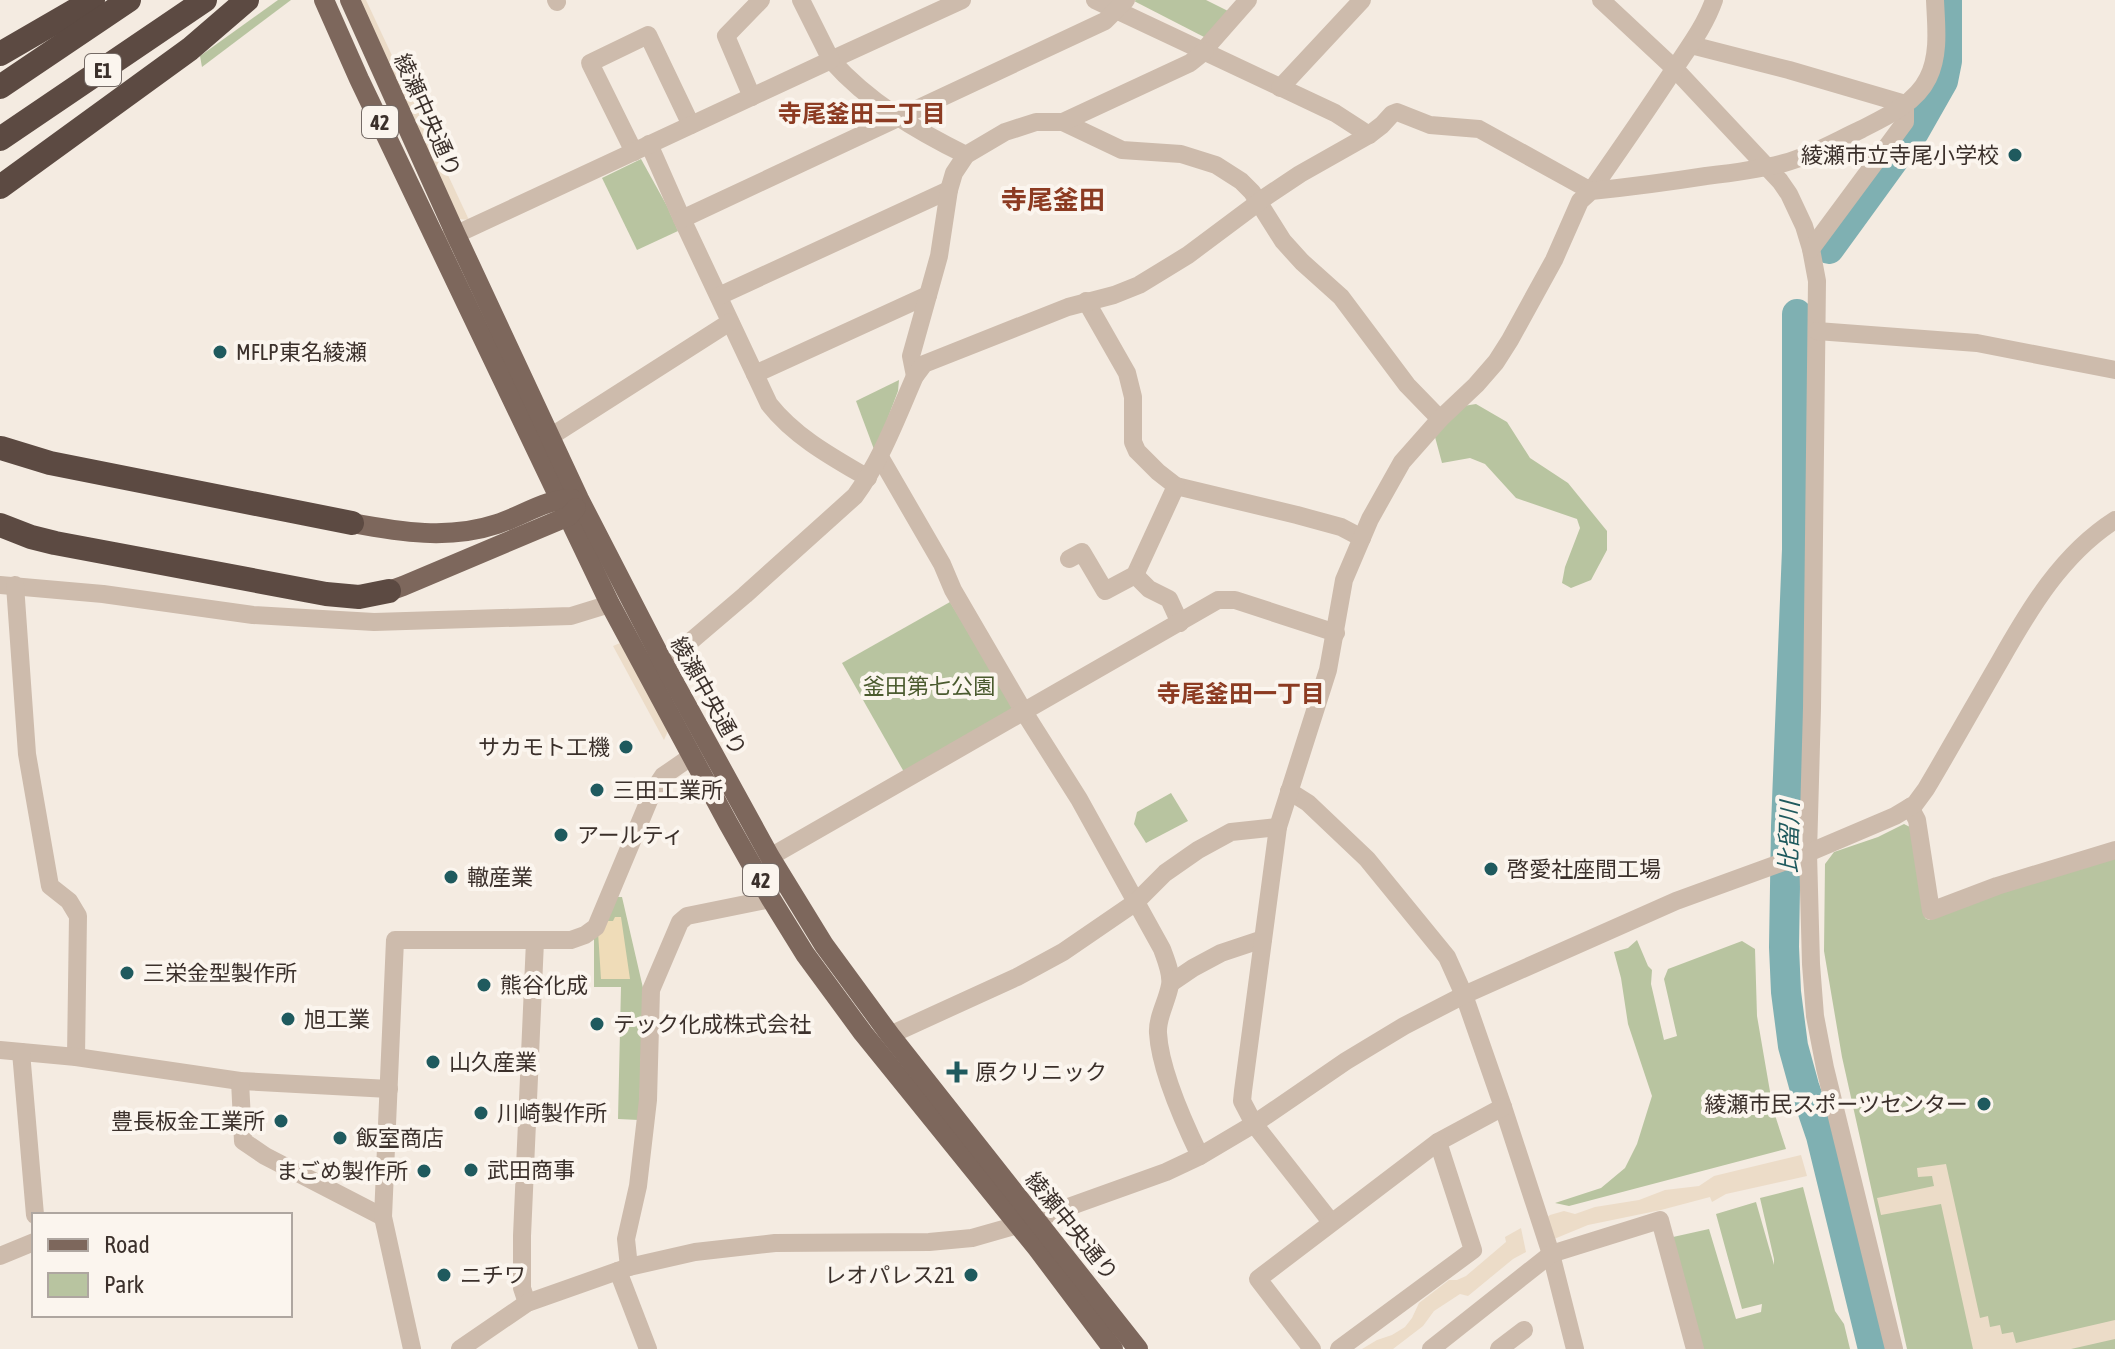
<svg xmlns="http://www.w3.org/2000/svg" width="2115" height="1349" font-family="'Asap Condensed','Noto Sans JP',sans-serif">
	<style>
		.green { fill: #b8c4a0 }
		.sand { fill: #efdcb8 }
		.plaza { fill: #ecdcc8 }
		.lines { fill: none; stroke-linecap: round; stroke-linejoin: round }
		.river { stroke: #7fb0b2; stroke-width: 30 }
		.minor { stroke: #cdbbac; stroke-width: 18 }
		.major { stroke: #7d675c; stroke-width: 20 }
		.highway { stroke: #5c4a42; stroke-width: 24 }
		.poi-dot { fill: #1f5a5e; stroke: #fbf5ee; stroke-width: 3 }
		.labels { text-anchor: middle; dominant-baseline: central; stroke-width: 8; stroke-linejoin: round; paint-order: stroke }
		.shield { fill: #fbf5ee; stroke: #756b66; stroke-width: 2 }
		.shield-label { font-size: 20px; font-weight: bold; fill: #3b302b }
		.street-label { font-size: 22px; fill: #3b302b; stroke: #fbf5ee }
		.poi-label { font-size: 22px; fill: #3b302b; stroke: #fbf5ee; text-anchor: start }
		.park-label { font-size: 22px; fill: #4a5a2e; stroke: #fbf5ee }
		.neighbourhood-label { font-size: 24px; font-weight: bold; fill: #8c3b22; stroke: #fbf5ee }
		.water-label { font-size: 24px; font-style: italic; fill: #1f5a5e; stroke: #fbf5ee }
		.quarter-label { font-size: 26px; font-weight: bold; fill: #8c3b22; stroke: #fbf5ee }
	</style>
	<rect width="100%" height="100%" fill="#f4ebe1"/>
	<g class="green">
		<polygon points="278,0 291,0 202,67 200,56"/>
		<polygon points="1136,0 1206,0 1230,12 1206,38 1134,1"/>
		<polygon points="641,159 667,206 678,231 637,250 602,178"/>
		<polygon points="899,380 898,391 875,452 856,401"/>
		<polygon points="1476,404 1507,422 1530,458 1568,483 1607,531 1607,550 1591,580 1571,588 1562,583 1565,567 1580,528 1577,519 1516,498 1485,464 1470,458 1442,463 1435,437 1457,407"/>
		<polygon points="950,602 1013,706 1011,710 904,772 842,663"/>
		<polygon points="1171,793 1188,821 1146,843 1134,824 1137,812"/>
		<polygon points="1904,824 1914,829 1925,918 1929,920 2010,886 2115,857 2115,1349 1907,1349 1842,1057 1824,951 1825,864 1834,852 1878,837"/>
		<polygon points="616,897 622,897 643,988 639,1120 618,1119 621,987 594,987 594,937"/>
		<polygon points="1637,940 1648,966 1652,970 1651,984 1664,1040 1677,1036 1664,979 1668,969 1742,941 1755,949 1757,1016 1773,1109 1786,1149 1569,1206 1555,1203 1601,1188 1625,1168 1637,1144 1652,1096 1628,1024 1621,978 1614,952 1628,948"/>
		<polygon points="1803,1187 1835,1311 1844,1324 1850,1349 1703,1349 1673,1237 1709,1229 1736,1319 1761,1312 1762,1304 1742,1309 1716,1214 1756,1202 1774,1265 1774,1259 1760,1198"/>
	</g>
	<polygon class="sand" points="615,917 621,917 630,979 601,979 598,932 607,921 613,921"/>
	<g class="plaza">
		<polygon points="356,0 366,0 469,220 459,219"/>
		<polygon points="620,643 668,731 664,740 613,646"/>
		<polygon points="1801,1155 1807,1176 1726,1194 1712,1202 1710,1197 1661,1210 1588,1225 1554,1239 1546,1218 1550,1215 1564,1211 1575,1214 1595,1207 1639,1200 1665,1190 1699,1186 1714,1176"/>
		<polygon points="1946,1164 1980,1318 1988,1316 1990,1327 2000,1325 2002,1334 2013,1332 2016,1343 2115,1320 2115,1339 2071,1349 1973,1349 1941,1204 1881,1215 1877,1198 1934,1186 1932,1176 1918,1177 1917,1168"/>
		<polygon points="1521,1228 1526,1252 1513,1259 1468,1296 1460,1294 1434,1311 1423,1326 1393,1349 1362,1349 1377,1340 1392,1335 1405,1327 1412,1318 1419,1303 1449,1280 1457,1280 1466,1276 1506,1242 1505,1237"/>
	</g>
	<g class="lines">
		<g class="river">
			<polyline points="1829,249 1914,132 1943,81 1947,61 1947,0"/>
			<polyline points="1797,314 1797,549 1786,826 1784,947 1786,992 1793,1046 1804,1086 1821,1136 1873,1349"/>
		</g>
		<g class="minor">
			<polyline points="556,0 557,2"/>
			<path d="M962 0 831 60C868 102 917 131 966 155"/>
			<polyline points="1095,0 1335,113 1369,135"/>
			<polyline points="1601,0 1675,69 1780,181 1789,194 1804,226 1811,249 1817,281 1812,708 1808,853 1811,964 1815,1016 1825,1068 1894,1349"/>
			<polyline points="1691,45 1789,70 1905,104"/>
			<polyline points="1204,50 1248,0"/>
			<polyline points="1280,88 1362,0"/>
			<polyline points="752,97 726,36 761,0"/>
			<polyline points="1063,122 1122,150 1181,154 1216,165 1241,181 1252,192 1283,241 1302,262 1341,297 1407,385 1440,419"/>
			<path d="M649 144 682 219 769 404C795 437 832 457 868 478"/>
			<polyline points="634,152 590,63 648,35 691,125"/>
			<polyline points="682,219 1105,21 1126,0"/>
			<polyline points="444,240 831,60 801,0"/>
			<polyline points="1811,249 1905,122 1905,104"/>
			<polyline points="719,296 949,190"/>
			<polyline points="1086,301 1127,373 1133,397 1133,442 1137,451 1158,472 1176,486 1297,515 1341,527 1362,538"/>
			<polyline points="1817,331 1977,343 2115,370"/>
			<polyline points="755,374 928,295"/>
			<polyline points="915,376 911,356 939,256 949,190 954,173 966,155 1005,132 1036,122 1063,122 1190,63 1205,51"/>
			<polyline points="550,437 730,322"/>
			<path d="M880 457 942 564 953 590 1024 712 1079 799 1162 949C1166 960 1172 974 1170 985 1167 1002 1157 1017 1158 1033 1160 1070 1184 1123 1200 1156"/>
			<polyline points="1069,559 1082,552 1105,591 1135,575 1176,486"/>
			<polyline points="1135,575 1149,589 1169,599 1180,623"/>
			<polyline points="0,585 103,594 253,615 374,622 571,616 610,604"/>
			<polyline points="15,585 27,754 50,886 69,901 78,916 76,1057"/>
			<path d="M664 664 745 595 855 496C882 459 897 417 915 376L924 364 1068 307 1114 295 1139 285 1188 255 1267 196 1300 174 1369 135 1382 125 1392 114 1397 112 1430 125 1479 129 1591 191C1619 151 1646 112 1673 71 1688 48 1705 26 1714 0"/>
			<polyline points="1289,791 1308,803 1367,859 1447,957 1464,995 1503,1107 1551,1254 1575,1349"/>
			<polyline points="1910,807 1917,820 1931,911 1997,886 2115,850"/>
			<polyline points="770,857 1218,600 1235,600 1336,633"/>
			<polyline points="1171,983 1193,968 1221,953 1263,939"/>
			<polyline points="890,1035 1017,977 1063,952 1136,902 1165,873 1198,850 1231,832 1278,827"/>
			<polyline points="0,1050 76,1057 240,1081 389,1089"/>
			<polyline points="21,1052 35,1215"/>
			<polyline points="240,1081 243,1141 265,1156 383,1217"/>
			<path d="M1331 1222 1254 1124 1242 1101 1243 1091 1278 827 1328 670 1344 580 1370 519 1402 462 1440 419 1476 385 1496 362 1510 340 1554 260 1580 201 1591 191C1629 187 1668 182 1706 176 1732 173 1758 170 1784 163 1811 156 1836 141 1862 129 1886 117 1916 103 1928 78 1940 54 1936 25 1935 0"/>
			<polyline points="0,1256 34,1242"/>
			<polyline points="629,1267 626,1239 638,1186 648,1100 651,990 680,922 687,916 771,899"/>
			<polyline points="618,1271 648,1349"/>
			<polyline points="527,1303 522,1288 522,1236 535,941"/>
			<polyline points="412,1349 383,1217 395,940 571,940 585,935 596,927 653,791 663,776 692,756"/>
			<path d="M460 1349 527 1303 629 1267 695 1252 775 1243 929 1242 972 1238 1018 1225 1166 1172 1200 1156 1254 1124 1346 1061 1404 1026 1464 995 1676 901 1808 853 1895 816 1915 804 1926 789C1951 747 1975 704 2000 661 2030 608 2062 554 2115 520"/>
			<polyline points="1312,1349 1258,1279 1438,1142 1503,1107"/>
			<polyline points="1339,1349 1473,1250 1438,1142"/>
			<polyline points="1431,1349 1551,1254 1660,1220 1695,1349"/>
			<polyline points="1499,1349 1524,1330"/>
		</g>
		<g class="major">
			<polyline points="324,0 359,79 610,604 728,823 771,899 805,954 863,1033 1037,1248 1113,1349"/>
			<polyline points="350,0 456,235 579,499 664,664 770,857 824,945 890,1035 1138,1349"/>
			<path d="M352 523C400 532 449 540 497 524 522 516 547 498 573 499"/>
			<polyline points="375,593 389,591 403,586 569,516 576,508"/>
		</g>
		<g class="highway">
			<polyline points="0,54 93,0"/>
			<polyline points="0,87 129,0"/>
			<polyline points="0,139 205,0"/>
			<polyline points="0,187 190,49 247,0"/>
			<polyline points="1,448 50,463 352,523"/>
			<polyline points="0,525 31,537 55,543 326,594 359,597 389,591"/>
		</g>
	</g>
	<g class="poi-dot">
		<circle cx="2015" cy="155" r="8"/>
		<circle cx="220" cy="352" r="8"/>
		<circle cx="626" cy="747" r="8"/>
		<circle cx="597" cy="790" r="8"/>
		<circle cx="561" cy="835" r="8"/>
		<circle cx="1491" cy="869" r="8"/>
		<circle cx="451" cy="877" r="8"/>
		<circle cx="127" cy="973" r="8"/>
		<circle cx="484" cy="985" r="8"/>
		<circle cx="288" cy="1019" r="8"/>
		<circle cx="597" cy="1024" r="8"/>
		<circle cx="433" cy="1062" r="8"/>
		<path d="M953 1060h8v8h8v8h-8v8h-8v-8h-8v-8h8z"/>
		<circle cx="1984" cy="1104" r="8"/>
		<circle cx="481" cy="1113" r="8"/>
		<circle cx="281" cy="1121" r="8"/>
		<circle cx="340" cy="1138" r="8"/>
		<circle cx="471" cy="1170" r="8"/>
		<circle cx="424" cy="1171" r="8"/>
		<circle cx="444" cy="1275" r="8"/>
		<circle cx="971" cy="1275" r="8"/>
	</g>
	<g class="labels">
		<g class="shield">
			<rect x="85" y="54" width="36" height="32" rx="6"/>
			<rect x="362" y="106" width="36" height="32" rx="6"/>
			<rect x="743" y="864" width="36" height="32" rx="6"/>
		</g>
		<g class="shield-label">
			<text x="103" y="70">E1</text>
			<text x="380" y="122">42</text>
			<text x="761" y="880">42</text>
		</g>
		<g class="street-label">
			<text transform="translate(428 115) rotate(66)">綾瀬中央通り</text>
			<text transform="translate(709 696) rotate(61)">綾瀬中央通り</text>
			<text transform="translate(1072 1226) rotate(51)">綾瀬中央通り</text>
		</g>
		<g class="poi-label">
			<text x="1999" y="155" text-anchor="end">綾瀬市立寺尾小学校</text>
			<text x="236" y="352">MFLP東名綾瀬</text>
			<text x="610" y="747" text-anchor="end">サカモト工機</text>
			<text x="613" y="790">三田工業所</text>
			<text x="577" y="835">アールティ</text>
			<text x="1507" y="869">啓愛社座間工場</text>
			<text x="467" y="877">轍産業</text>
			<text x="143" y="973">三栄金型製作所</text>
			<text x="500" y="985">熊谷化成</text>
			<text x="304" y="1019">旭工業</text>
			<text x="613" y="1024">テック化成株式会社</text>
			<text x="449" y="1062">山久産業</text>
			<text x="975" y="1072">原クリニック</text>
			<text x="1968" y="1104" text-anchor="end">綾瀬市民スポーツセンター</text>
			<text x="497" y="1113">川崎製作所</text>
			<text x="265" y="1121" text-anchor="end">豊長板金工業所</text>
			<text x="356" y="1138">飯室商店</text>
			<text x="487" y="1170">武田商事</text>
			<text x="408" y="1171" text-anchor="end">まごめ製作所</text>
			<text x="460" y="1275">ニチワ</text>
			<text x="955" y="1275" text-anchor="end">レオパレス21</text>
		</g>
		<g class="park-label">
			<text x="929" y="686">釜田第七公園</text>
		</g>
		<g class="neighbourhood-label">
			<text x="862" y="113">寺尾釜田二丁目</text>
			<text x="1241" y="693">寺尾釜田一丁目</text>
		</g>
		<g class="water-label">
			<text transform="translate(1789 837) rotate(-89)">比留川</text>
		</g>
		<g class="quarter-label">
			<text x="1053" y="200">寺尾釜田</text>
		</g>
	</g>
	<rect x="32" y="1213" width="260" height="104" fill="#fbf5ee" stroke="#aea6a0" stroke-width="2"/>
	<rect x="48" y="1239" width="40" height="12" fill="#7d675c" stroke="#aea6a0" stroke-width="2"/>
	<text x="104" y="1253" font-size="24" fill="#3b302b">Road</text>
	<rect x="48" y="1273" width="40" height="24" fill="#b8c4a0" stroke="#aea6a0" stroke-width="2"/>
	<text x="104" y="1293" font-size="24" fill="#3b302b">Park</text>
</svg>
